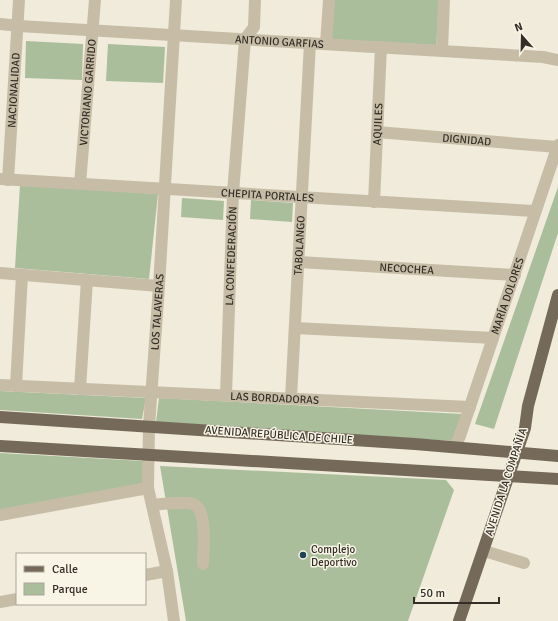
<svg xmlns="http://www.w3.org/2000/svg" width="558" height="621" font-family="Signika,sans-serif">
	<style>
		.green { fill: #aabe9b }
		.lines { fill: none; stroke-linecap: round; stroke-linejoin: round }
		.minor { stroke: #c7bda7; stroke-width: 12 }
		.major { stroke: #756959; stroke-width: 12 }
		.poi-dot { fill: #1f4353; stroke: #f8f4e6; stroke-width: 1.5 }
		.labels { text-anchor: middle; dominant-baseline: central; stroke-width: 3; stroke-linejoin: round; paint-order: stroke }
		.street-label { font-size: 11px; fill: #342e27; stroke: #f8f4e6 }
		.poi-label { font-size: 11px; fill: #342e27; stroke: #f8f4e6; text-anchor: start }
	</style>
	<rect width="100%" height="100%" fill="#f0ebda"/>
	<g class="green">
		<polygon points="329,0 439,0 436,50 326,44"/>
		<polygon points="26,41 83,44 82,80 25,78"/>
		<polygon points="108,44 165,47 163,83 106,81"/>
		<polygon points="20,185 158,194 149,279 15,268"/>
		<polygon points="558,187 558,233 494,429 475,424"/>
		<polygon points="182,198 224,201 223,220 181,217"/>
		<polygon points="251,200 293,203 292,222 250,219"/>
		<polygon points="0,391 146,398 142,419 0,410"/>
		<polygon points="159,398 462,414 452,441 156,422"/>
		<polygon points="0,453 143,461 143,485 0,512"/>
		<polygon points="160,466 446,480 454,490 408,621 186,621"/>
	</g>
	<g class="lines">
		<g class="minor">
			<path id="s1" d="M0 24 19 26 543 57 558 60"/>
			<polyline points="326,44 329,0"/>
			<polyline points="442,50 444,0"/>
			<path id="s2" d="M377 132 557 147"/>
			<path id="s3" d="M0 179 534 211"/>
			<path id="s4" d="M8 180 19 0"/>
			<path id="s5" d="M80 184 95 0"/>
			<path id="s6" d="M374 202 381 47"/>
			<path id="s7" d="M299 262 515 275"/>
			<polyline points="0,273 159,286"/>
			<polyline points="295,328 493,338"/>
			<path id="s8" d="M0 385 470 407"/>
			<polyline points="16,386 22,275"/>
			<polyline points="80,389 87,280"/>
			<path id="s9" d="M226 395 233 193 245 39 254 27 255 0"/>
			<path id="s10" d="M291 398 310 43"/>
			<path id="s11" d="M455 447 460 436 558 145"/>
			<path d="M152 505C162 504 184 501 193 504 208 509 203 550 203 564"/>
			<polyline points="0,515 148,488"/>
			<polyline points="484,551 524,563"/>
			<polyline points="145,575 167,571"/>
			<polyline points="0,602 17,599"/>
			<path id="s12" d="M174 621 167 571 148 488 149 426 159 286 176 0"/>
		</g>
		<g class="major">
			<polyline points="0,417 415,444 558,456"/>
			<polyline points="0,446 558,479"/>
			<polyline points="459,621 525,428 528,406 558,295"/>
		</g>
	</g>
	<circle class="poi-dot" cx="303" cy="555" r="4"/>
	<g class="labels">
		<g class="street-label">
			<text stroke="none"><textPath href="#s1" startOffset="280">ANTONIO GARFIAS</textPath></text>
			<text stroke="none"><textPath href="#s4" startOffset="90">NACIONALIDAD</textPath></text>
			<text stroke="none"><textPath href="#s5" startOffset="92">VICTORIANO GARRIDO</textPath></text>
			<text stroke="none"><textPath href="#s6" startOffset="78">AQUILES</textPath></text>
			<text stroke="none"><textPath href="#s2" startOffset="90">DIGNIDAD</textPath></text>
			<text stroke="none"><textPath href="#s3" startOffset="268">CHEPITA PORTALES</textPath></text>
			<text stroke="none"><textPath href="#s10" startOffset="153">TABOLANGO</textPath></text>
			<text stroke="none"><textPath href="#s9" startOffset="139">LA CONFEDERACIÓN</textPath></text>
			<text stroke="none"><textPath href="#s7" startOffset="108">NECOCHEA</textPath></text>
			<text stroke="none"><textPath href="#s11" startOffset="160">MARÍA DOLORES</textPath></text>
			<text stroke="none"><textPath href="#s12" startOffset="312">LOS TALAVERAS</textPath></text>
			<text stroke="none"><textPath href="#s8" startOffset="275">LAS BORDADORAS</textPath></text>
			<text transform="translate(279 435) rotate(4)">AVENIDA REPÚBLICA DE CHILE</text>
			<text transform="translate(506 482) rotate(-72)">AVENIDA LA COMPAÑÍA</text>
		</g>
		<g class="poi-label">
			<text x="311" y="549">Complejo<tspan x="311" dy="13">Deportivo</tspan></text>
		</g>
	</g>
	<rect x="16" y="553" width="130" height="52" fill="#f8f4e6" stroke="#aaa59a"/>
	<rect x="24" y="566" width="20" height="6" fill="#756959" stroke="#aaa59a"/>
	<text x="52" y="573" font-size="12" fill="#342e27">Calle</text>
	<rect x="24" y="583" width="20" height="12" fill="#aabe9b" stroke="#aaa59a"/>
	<text x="52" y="593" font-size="12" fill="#342e27">Parque</text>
	<g transform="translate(522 36) rotate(340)" stroke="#f8f4e6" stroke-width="3" paint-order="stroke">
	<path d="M0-3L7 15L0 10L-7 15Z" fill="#342e27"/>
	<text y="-6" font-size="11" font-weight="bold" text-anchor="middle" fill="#342e27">N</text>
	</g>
	<path d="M414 597v6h85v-6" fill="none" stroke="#342e27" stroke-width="2"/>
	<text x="420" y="597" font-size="12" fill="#342e27" stroke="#f8f4e6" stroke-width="3" paint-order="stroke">50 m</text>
</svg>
